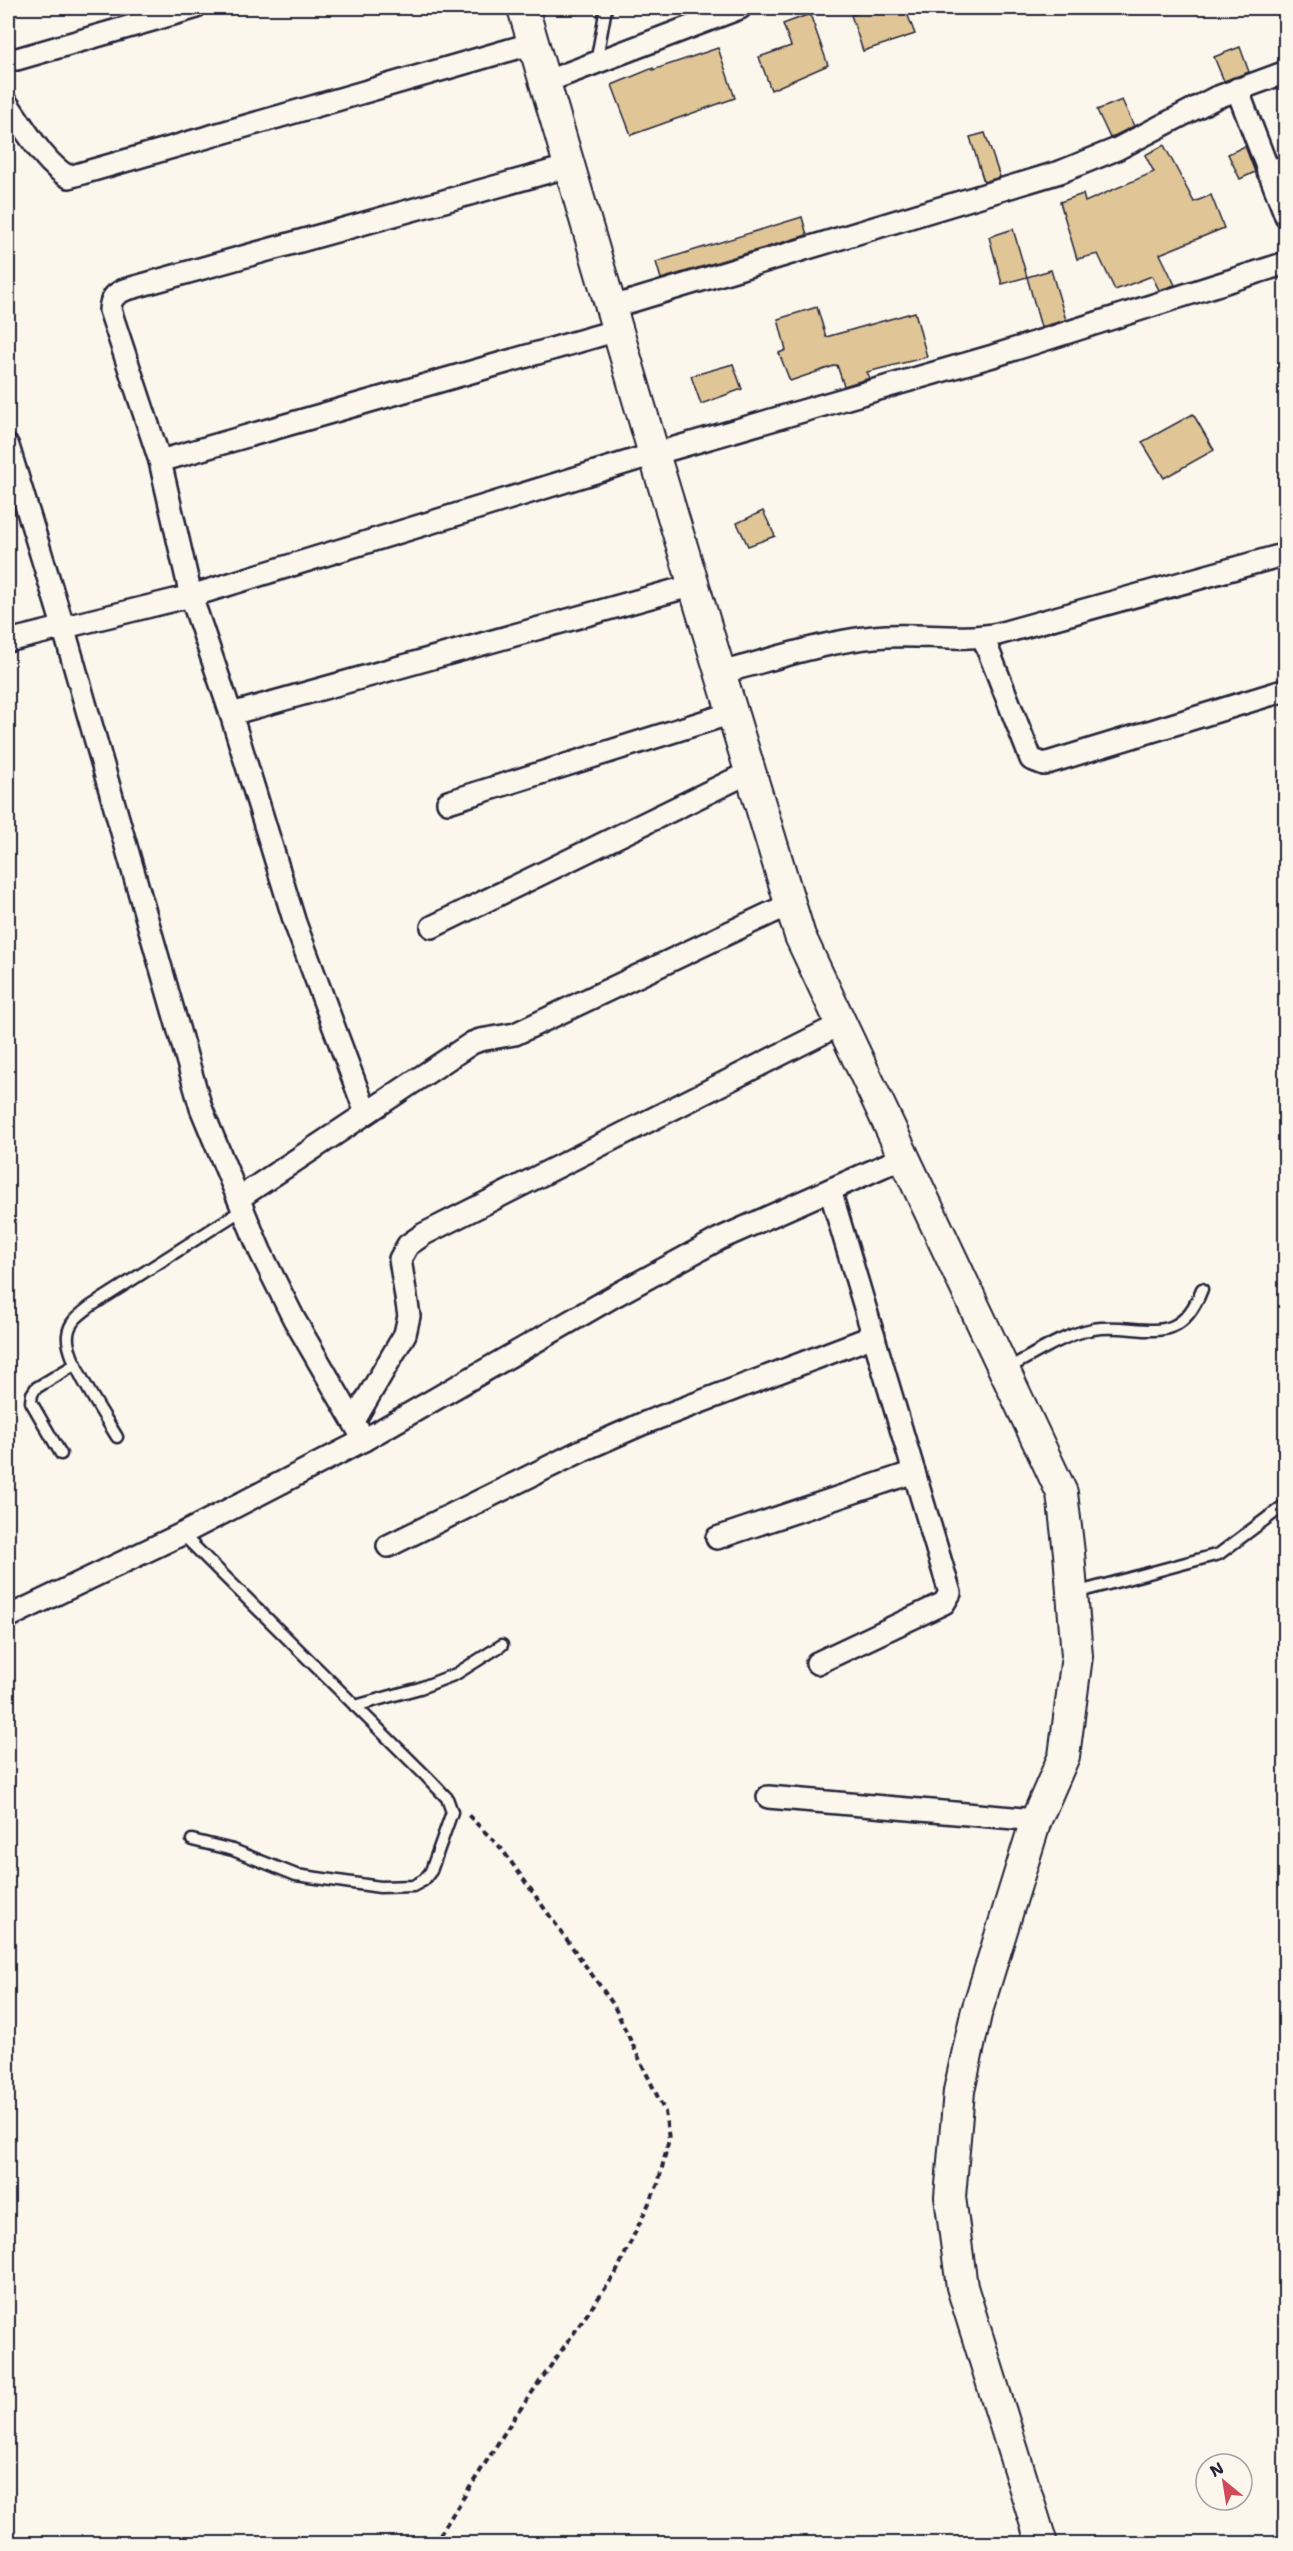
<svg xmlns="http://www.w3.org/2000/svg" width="1293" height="2551" font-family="'Shantell Sans',sans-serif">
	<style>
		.building { fill: #e0c696; stroke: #22223b; stroke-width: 1.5 }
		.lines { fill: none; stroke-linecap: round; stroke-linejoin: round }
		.lane-casing { stroke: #22223b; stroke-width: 15 }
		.street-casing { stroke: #22223b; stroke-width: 26 }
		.secondary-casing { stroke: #22223b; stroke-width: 34 }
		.path { stroke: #22223b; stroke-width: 4; stroke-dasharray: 6 4.5; stroke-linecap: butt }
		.lane { stroke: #fbf7ec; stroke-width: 10 }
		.street { stroke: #fbf7ec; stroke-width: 21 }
		.secondary { stroke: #fbf7ec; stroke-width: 30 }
	</style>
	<rect width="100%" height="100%" fill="#fbf7ec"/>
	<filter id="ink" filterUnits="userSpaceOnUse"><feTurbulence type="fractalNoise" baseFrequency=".0167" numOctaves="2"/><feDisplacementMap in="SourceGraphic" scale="12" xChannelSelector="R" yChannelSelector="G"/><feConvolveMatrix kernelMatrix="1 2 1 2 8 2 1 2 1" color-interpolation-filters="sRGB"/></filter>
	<g filter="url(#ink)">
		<g class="building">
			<polygon points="875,8 905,8 915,34 863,51 851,15"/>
			<polygon points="810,14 828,65 771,90 759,57 791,46 783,24"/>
			<polygon points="1240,47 1249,72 1224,81 1214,57"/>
			<polygon points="718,48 735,98 631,135 612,85 653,68 653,70"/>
			<polygon points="1122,100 1134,126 1110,138 1097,110"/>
			<polygon points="985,133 1000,177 984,182 970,137"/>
			<polygon points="1164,145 1194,202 1211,195 1224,228 1160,254 1175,285 1159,290 1152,276 1115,290 1098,254 1077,259 1060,202 1083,194 1085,202 1154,172 1145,155"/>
			<polygon points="1245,146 1255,172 1240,179 1228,154"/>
			<polygon points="802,217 807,235 661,279 656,262"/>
			<polygon points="1013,229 1027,277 1002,284 989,237"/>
			<polygon points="1051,270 1066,320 1041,327 1027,277"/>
			<polygon points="817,307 826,337 915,312 927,357 867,372 870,378 844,386 837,365 790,381 779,353 786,350 778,319"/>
			<polygon points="733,364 742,389 701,404 691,376"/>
			<polygon points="1193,414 1214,450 1164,478 1142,442"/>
			<polygon points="763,511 775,536 748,546 737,523"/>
		</g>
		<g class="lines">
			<defs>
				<g id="lane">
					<polyline points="596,63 606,8"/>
					<path d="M1005 1370C1033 1355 1062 1335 1093 1329 1140 1321 1178 1353 1202 1289"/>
					<path d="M117 1437C104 1415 65 1358 68 1335 69 1321 81 1314 91 1306L242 1210"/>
					<polyline points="61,1454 31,1402 32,1394 36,1388 76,1364"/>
					<polyline points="182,1534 427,1777 447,1798 452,1812 431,1871 424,1880 413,1886 380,1887 296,1875 233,1850 192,1840"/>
					<polyline points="1075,1593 1219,1554 1286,1504"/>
					<polyline points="355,1706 420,1688 456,1674 502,1645"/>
				</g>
				<g id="street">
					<polyline points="8,59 17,59 194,8"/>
					<polyline points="545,82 740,8"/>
					<polyline points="1237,89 1286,216"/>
					<path d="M8 105C24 127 45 165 69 177L534 43"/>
					<polyline points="1268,172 1286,166"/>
					<polyline points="612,307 1060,172 1117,149 1215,98 1286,72"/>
					<polyline points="8,446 63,626 201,1108 260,1251 294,1319 364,1440"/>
					<polyline points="160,461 618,330"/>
					<polyline points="983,637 1031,759 1044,764 1286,690"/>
					<polyline points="8,641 191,596 654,454 993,356 1286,263"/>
					<path d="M720 673C771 660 822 642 874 637 915 632 958 642 998 634L1286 554"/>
					<polyline points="231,714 694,585"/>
					<polyline points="448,802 732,713"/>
					<polyline points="432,927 750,772"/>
					<path d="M366 1113 295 923 231 714 191 596 160 461 110 310C111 298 114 295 124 290L570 166"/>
					<polyline points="239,1198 472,1043 480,1040 515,1034 790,904"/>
					<polyline points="354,1421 405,1334 409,1316 400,1259 408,1245 424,1234 841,1024"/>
					<polyline points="717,1538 914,1472"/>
					<polyline points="388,1546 583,1450 642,1424 874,1336"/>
					<polyline points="8,1617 182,1534 364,1440 616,1295 719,1239 904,1157"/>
					<polyline points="817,1663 944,1603 950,1593 830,1190"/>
					<polyline points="768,1797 1036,1820"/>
				</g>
				<polyline id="secondary" points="523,8 654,454 800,936 1062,1493 1069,1553 1077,1656 1064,1756 1036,1820 976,2014 959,2091 950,2197 962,2287 1042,2544"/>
			</defs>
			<use href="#lane" class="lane-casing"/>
			<use href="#street" class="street-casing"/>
			<use href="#secondary" class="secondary-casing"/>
			<polyline class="path" points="434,2544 512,2421 616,2273 658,2184 669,2139 665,2112 613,2004 501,1848 466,1813"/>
			<use href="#lane" class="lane"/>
			<use href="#street" class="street"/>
			<use href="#secondary" class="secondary"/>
		</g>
	</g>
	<rect width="1293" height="2551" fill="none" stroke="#fbf7ec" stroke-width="30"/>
	<rect x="15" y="15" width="1263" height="2521" fill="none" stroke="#22223b" stroke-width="2" filter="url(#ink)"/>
	<g transform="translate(1224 2482) rotate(330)"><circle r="28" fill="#fbf7ec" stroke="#a4a2a5" stroke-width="1.5"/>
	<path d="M0-4.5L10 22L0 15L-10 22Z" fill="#d1495b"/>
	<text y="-9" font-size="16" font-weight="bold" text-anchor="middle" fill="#22223b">N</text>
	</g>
</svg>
